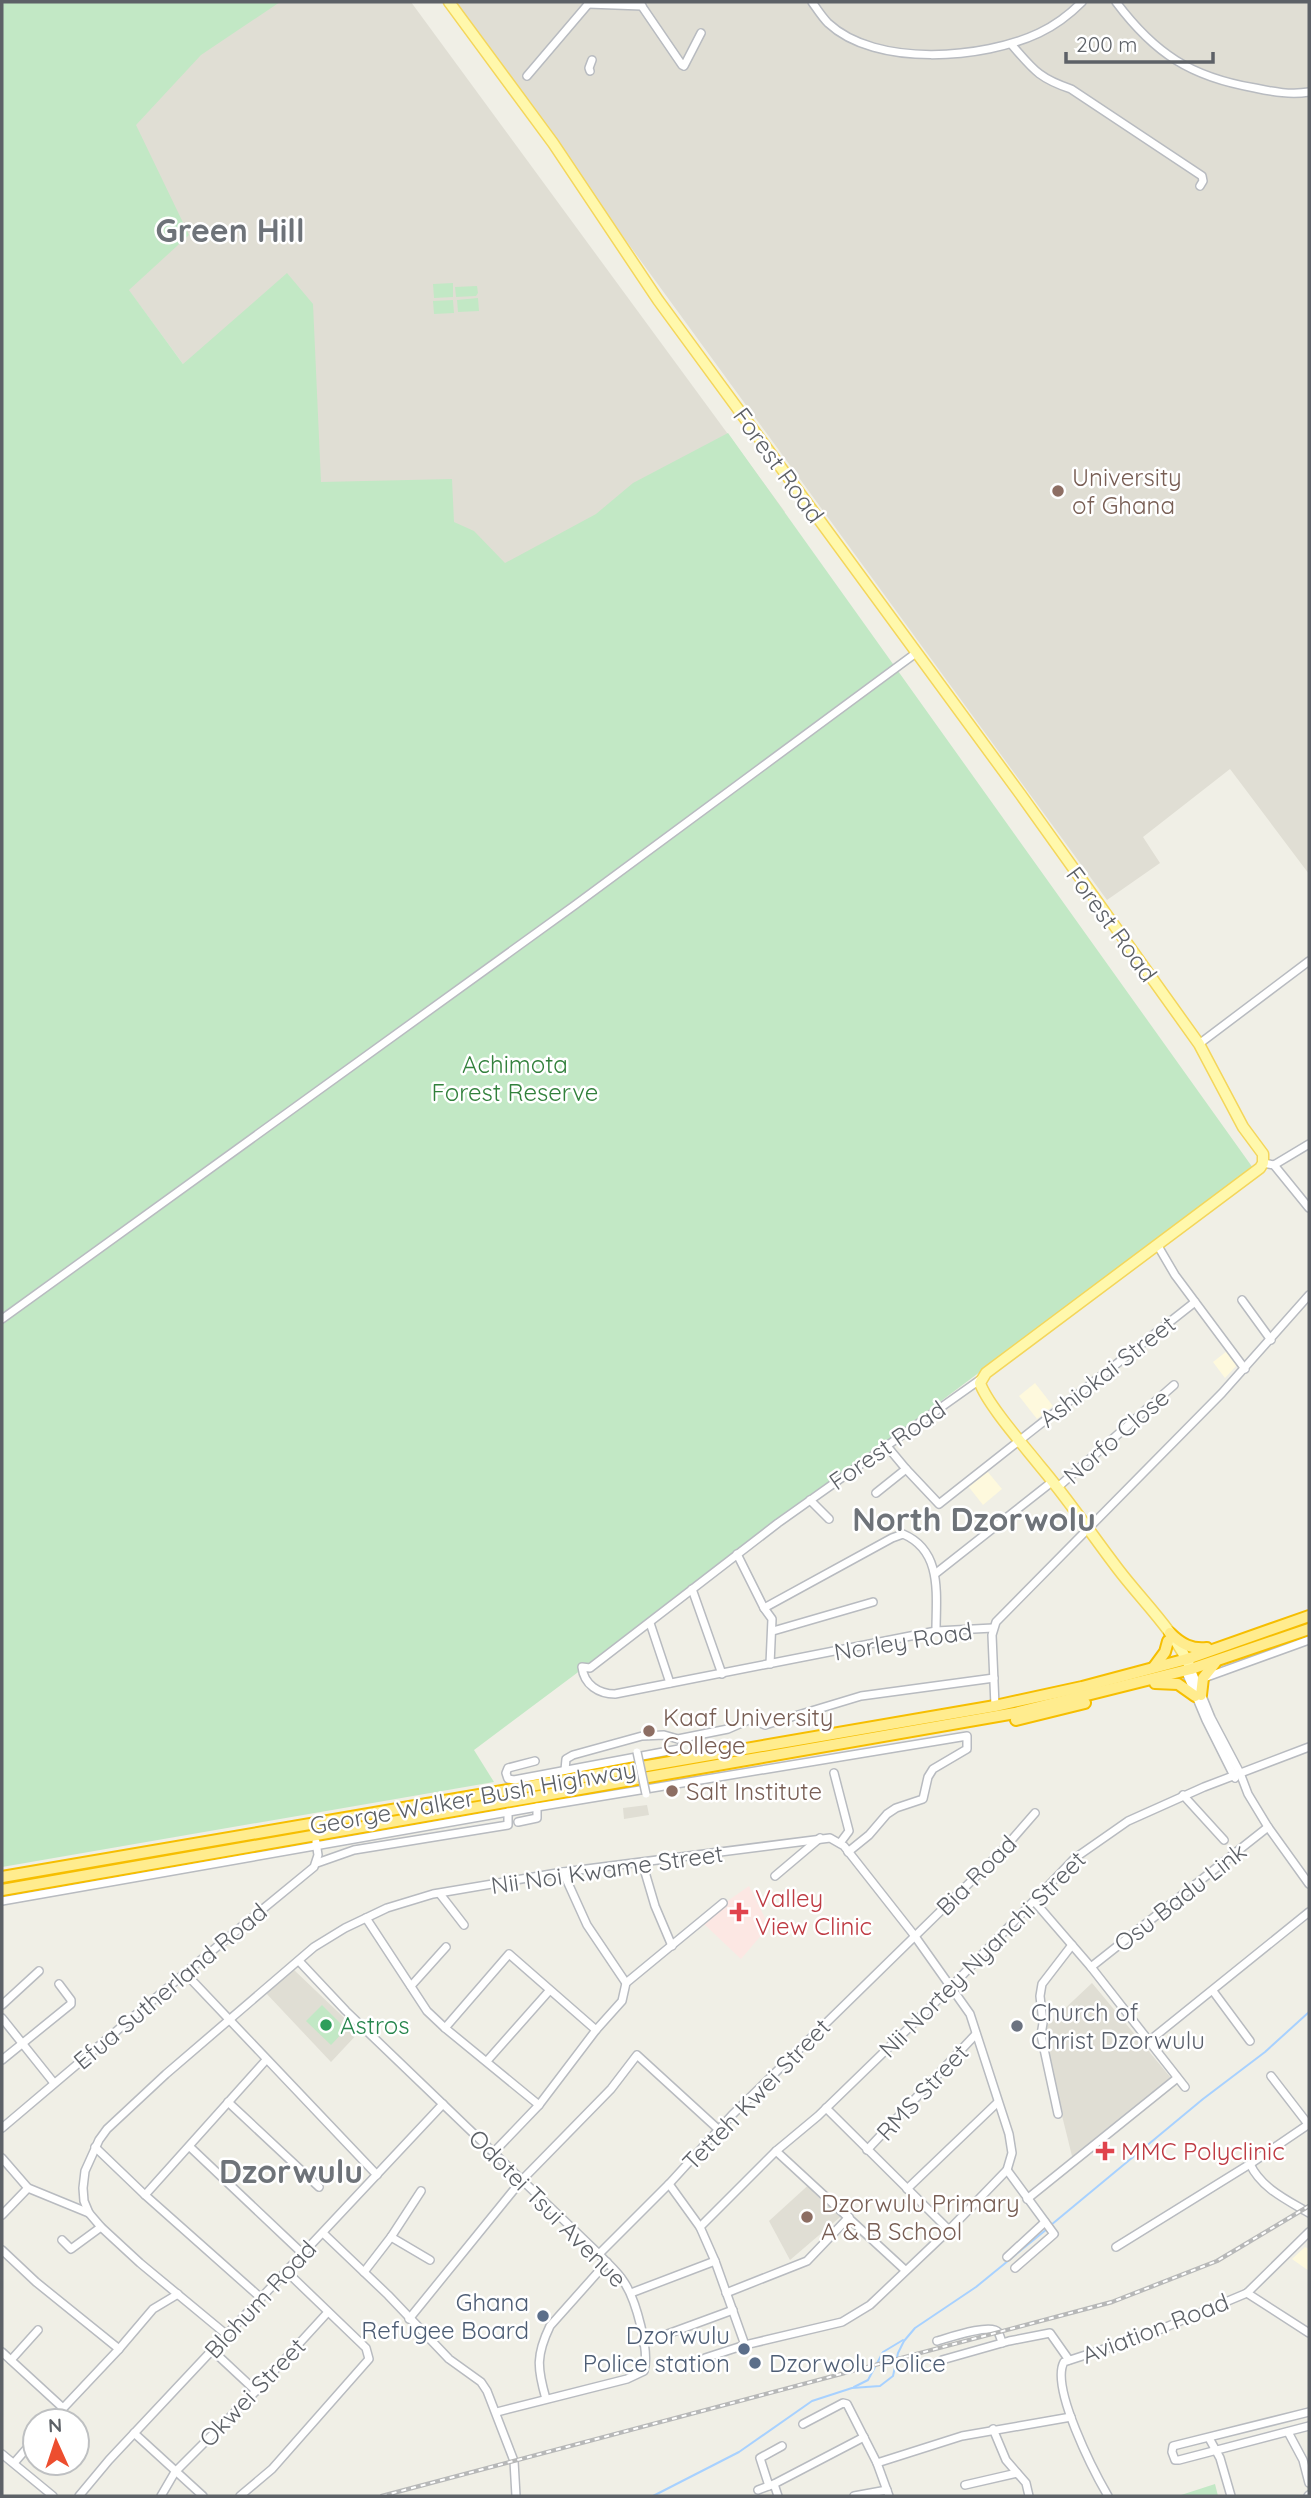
<svg xmlns="http://www.w3.org/2000/svg" width="1311" height="2498" font-family="Quicksand,sans-serif">
	<style>
		.commercial { fill: #fef9dd }
		.education { fill: #e0ded4 }
		.medical { fill: #fce7e3 }
		.green { fill: #c2e8c5 }
		.lines { fill: none; stroke-linecap: round; stroke-linejoin: round }
		.stream { stroke: #a7d1ff; stroke-width: 2 }
		.minor-casing { stroke: #b8bbc0; stroke-width: 10 }
		.major-casing { stroke: #f4d65b; stroke-width: 13 }
		.highway-casing { stroke: #f6be00; stroke-width: 14 }
		.minor { stroke: #fff; stroke-width: 7 }
		.major { stroke: #fff8ac; stroke-width: 10 }
		.highway { stroke: #ffec8e; stroke-width: 10 }
		.rail-casing { stroke: #b7b8b8; stroke-width: 4.5 }
		.rail { stroke: #fff; stroke-width: 2; stroke-dasharray: 5; stroke-linecap: butt }
		.minor-bridge-casing { stroke: #b8bbc0; stroke-width: 10; stroke-linecap: butt }
		.minor-bridge { stroke: #fff; stroke-width: 7 }
		.education-dot { fill: #8d6e63; stroke: #fff; stroke-width: 2.5 }
		.health-dot { fill: #e0444e; stroke: #fff; stroke-width: 2.5 }
		.leisure-dot { fill: #2e9e5b; stroke: #fff; stroke-width: 2.5 }
		.worship-dot { fill: #6b7280; stroke: #fff; stroke-width: 2.5 }
		.service-dot { fill: #5c6f8a; stroke: #fff; stroke-width: 2.5 }
		.labels { text-anchor: middle; dominant-baseline: central; stroke-width: 5; stroke-linejoin: round; paint-order: stroke }
		.street-label { font-size: 24px; fill: #5d6167; stroke: #fff }
		.education-label { font-size: 24px; fill: #785e54; stroke: #fff; text-anchor: start }
		.park-label { font-size: 24px; fill: #32813c; stroke: #fff }
		.health-label { font-size: 24px; fill: #be3a42; stroke: #fff; text-anchor: start }
		.worship-label { font-size: 24px; fill: #5b616d; stroke: #fff; text-anchor: start }
		.leisure-label { font-size: 24px; fill: #27864d; stroke: #fff; text-anchor: start }
		.service-label { font-size: 24px; fill: #4e5e75; stroke: #fff; text-anchor: end }
		.district-label { font-size: 32px; font-weight: bold; fill: #6e7379; stroke: #fff }
	</style>
	<rect width="100%" height="100%" fill="#f0efe6"/>
	<g class="commercial">
		<polygon points="1227,1351 1237,1365 1225,1378 1213,1362"/>
		<polygon points="1035,1383 1053,1406 1037,1419 1019,1396"/>
		<polygon points="987,1471 1002,1489 983,1505 968,1486"/>
		<polygon points="1305,2247 1309,2249 1309,2271 1292,2259"/>
	</g>
	<g class="education">
		<polygon points="2,2 411,2 785,512 459,739 2,118"/>
		<polygon points="452,2 1309,2 1309,874 1230,769 1143,837 1160,863 1107,900"/>
		<polygon points="647,1805 649,1815 624,1819 623,1808"/>
		<polygon points="293,1969 359,2032 331,2062 266,1993"/>
		<polygon points="1092,1983 1171,2078 1073,2160 1041,2031"/>
		<polygon points="814,2180 846,2212 790,2260 769,2221"/>
	</g>
	<polygon class="medical" points="749,1886 769,1926 741,1959 704,1924 729,1900"/>
	<g class="green">
		<polygon points="2,2 280,2 201,55 136,125 189,235 129,290 183,364 287,273 313,304 321,482 452,479 454,522 474,531 505,563 596,514 633,483 728,433 1253,1168 474,1750 494,1782 2,1867"/>
		<polygon points="453,283 453,297 434,298 433,284"/>
		<polygon points="477,286 478,293 476,296 456,297 455,287"/>
		<polygon points="478,298 479,311 458,312 457,300"/>
		<polygon points="453,300 454,313 434,314 433,301"/>
		<polygon points="322,2005 346,2029 331,2045 306,2021"/>
		<polygon points="1215,2484 1218,2496 1178,2496"/>
	</g>
	<g class="lines">
		<g class="stream">
			<polyline points="1051,2225 1203,2099 1265,2052 1309,2012"/>
			<polyline points="854,2387 868,2380 883,2352 903,2340"/>
			<polyline points="653,2496 739,2452 812,2401 852,2388 880,2386 893,2376 898,2353 904,2341 915,2328 976,2287 1047,2229"/>
		</g>
		<defs>
			<g id="minor">
				<polyline points="639,2 682,65 684,66 701,33"/>
				<path d="M812 2C817 9 822 17 828 23 876 68 984 59 1039 33 1054 26 1070 14 1082 2"/>
				<path d="M1116 2C1155 54 1191 77 1255 88 1274 92 1291 95 1309 92"/>
				<polyline points="588,4 642,6"/>
				<path d="M1011 44C1033 69 1038 78 1071 89L1202 176 1203 181 1200 186"/>
				<polyline points="590,71 589,68 592,60"/>
				<polyline points="527,76 590,2"/>
				<polyline points="1199,1044 1309,961"/>
				<polyline points="1263,1163 1274,1165 1309,1208"/>
				<polyline points="1274,1165 1309,1144"/>
				<polyline points="1158,1246 1175,1275 1245,1369"/>
				<polyline points="1242,1300 1271,1340"/>
				<polyline points="2,1319 575,905 916,653"/>
				<path d="M981 1379 778 1523 590 1668 582 1667C584 1685 599 1694 615 1694L936 1631 993 1628"/>
				<polyline points="886,1445 906,1469 939,1504 1195,1302"/>
				<polyline points="1058,1487 1174,1385"/>
				<polyline points="876,1493 906,1469"/>
				<polyline points="810,1500 829,1519"/>
				<polyline points="737,1554 764,1608 772,1619 770,1664"/>
				<polyline points="935,1574 1053,1481"/>
				<polyline points="692,1589 722,1674"/>
				<path d="M764 1608 892 1538 903 1534C943 1551 936 1595 936 1631"/>
				<polyline points="650,1623 670,1683"/>
				<polyline points="773,1631 873,1602"/>
				<polyline points="1191,1669 1211,1718 1240,1773 1248,1794 1268,1827 1309,1884"/>
				<polyline points="1185,1670 1206,1720 1235,1778"/>
				<polyline points="1204,1678 1309,1640"/>
				<polyline points="995,1706 992,1635 996,1622 1222,1393 1309,1295"/>
				<polyline points="535,1761 508,1768 506,1773 508,1779 514,1780 679,1749"/>
				<polyline points="565,1770 566,1759 573,1755 642,1736 664,1735 678,1739 728,1729 751,1719 765,1725 861,1696 994,1678"/>
				<polyline points="834,1773 849,1831 840,1843"/>
				<polyline points="1183,1795 1224,1840"/>
				<polyline points="518,1822 537,1818 537,1807"/>
				<polyline points="642,1862 655,1906 672,1946"/>
				<polyline points="317,1863 354,1850 508,1825 508,1812"/>
				<polyline points="563,1872 587,1925 626,1983"/>
				<polyline points="775,1876 820,1838"/>
				<polyline points="440,1894 464,1925"/>
				<polyline points="2,1901 537,1807 967,1736 967,1749 933,1769 928,1777 923,1799 896,1808 887,1814 869,1835 848,1852"/>
				<polyline points="1034,1901 1091,1967 1185,2087"/>
				<polyline points="366,1918 427,2011 445,2028 539,2105"/>
				<path d="M299 1961 346 2011 599 2254C607 2263 618 2272 624 2282 636 2300 650 2351 644 2371L627 2379 497 2412"/>
				<polyline points="1091,1967 1268,1827"/>
				<polyline points="185,1973 377,2175"/>
				<polyline points="411,1986 446,1947"/>
				<polyline points="1213,1991 1250,2041"/>
				<polyline points="2,2005 39,1971"/>
				<polyline points="2,2018 54,2083"/>
				<polyline points="445,2028 509,1954 596,2030"/>
				<polyline points="1149,2041 1309,1912"/>
				<polyline points="2,2060 71,2004 71,2000 59,1984"/>
				<polyline points="487,2061 549,1991"/>
				<polyline points="1271,2076 1308,2124"/>
				<polyline points="228,2102 319,2187"/>
				<polyline points="826,2108 949,2230"/>
				<polyline points="1058,2114 1041,2035 1043,2023 1040,1996 1042,1984 1072,1945"/>
				<polyline points="2,2128 185,1973 314,1867 318,1855 316,1842"/>
				<polyline points="95,2147 145,2195 261,2298"/>
				<polyline points="190,2147 303,2254"/>
				<polyline points="867,2150 976,2034"/>
				<polyline points="776,2151 905,2270"/>
				<polyline points="494,2152 539,2105 596,2030 622,2001 626,1983 723,1903"/>
				<polyline points="2,2158 28,2188 89,2213"/>
				<path d="M1250 2164C1261 2188 1287 2200 1309 2213"/>
				<polyline points="1007,2170 1054,2234 1015,2268"/>
				<polyline points="669,2184 700,2227 715,2261 745,2345"/>
				<polyline points="907,2189 997,2103"/>
				<polyline points="145,2195 266,2060"/>
				<polyline points="1027,2199 1176,2079"/>
				<polyline points="2,2215 28,2188"/>
				<polyline points="700,2227 776,2151 818,2116 951,1987 1075,1858 1128,1821 1204,1787 1309,1747"/>
				<polyline points="323,2233 388,2295 449,2359 481,2382 487,2391 514,2461 516,2496"/>
				<polyline points="391,2237 430,2260"/>
				<polyline points="62,2240 71,2249 101,2227"/>
				<polyline points="1116,2247 1250,2164 1309,2124"/>
				<polyline points="2,2250 36,2282 119,2349"/>
				<polyline points="599,2254 669,2184 732,2115 1001,1852 1035,1813"/>
				<polyline points="1007,2257 1045,2222"/>
				<polyline points="364,2272 391,2237 421,2191"/>
				<polyline points="631,2293 715,2261"/>
				<polyline points="726,2293 807,2261 849,2217"/>
				<polyline points="1247,2293 1309,2333"/>
				<polyline points="409,2319 521,2181 611,2089 637,2055 718,2129"/>
				<polyline points="227,2335 140,2263 101,2227 89,2213 84,2201 83,2188 85,2171 99,2140 107,2129 166,2074 314,1947 345,1928 387,1908 433,1894 563,1872 830,1838 844,1846 914,1935 970,2014 1009,2134 1012,2153 1007,2170 949,2230 870,2305 842,2322 745,2345 705,2358"/>
				<path d="M937 2341C948 2338 991 2323 998 2332 999 2333 1002 2342 1002 2343"/>
				<polyline points="643,2343 733,2310"/>
				<polyline points="212,2350 256,2391"/>
				<polyline points="2,2352 63,2408"/>
				<polyline points="11,2360 38,2330"/>
				<polyline points="942,2360 1009,2341 1050,2333 1069,2360"/>
				<path d="M546 2399C537 2368 536 2355 550 2326L607 2262"/>
				<polyline points="1309,2412 1173,2446 1172,2452 1175,2460 1179,2460 1309,2426"/>
				<polyline points="51,2421 119,2349 153,2309 178,2294"/>
				<polyline points="803,2424 843,2403 847,2404 877,2463 889,2496"/>
				<polyline points="993,2429 1006,2460 1026,2483 1029,2496"/>
				<polyline points="1288,2432 1303,2460 1309,2483"/>
				<polyline points="134,2433 203,2496"/>
				<polyline points="1209,2438 1220,2458 1231,2496"/>
				<polyline points="2,2454 53,2496"/>
				<polyline points="14,2463 35,2439"/>
				<polyline points="877,2463 962,2436 1071,2417"/>
				<polyline points="774,2484 778,2496"/>
				<polyline points="965,2485 1017,2473"/>
				<polyline points="769,2486 760,2458 782,2446"/>
				<polyline points="758,2490 774,2484 864,2437"/>
				<polyline points="79,2496 109,2460 443,2104"/>
				<polyline points="161,2496 175,2472 254,2393 328,2312"/>
				<polyline points="240,2496 272,2469 369,2359 366,2348 286,2271"/>
				<polyline points="854,2496 887,2490"/>
				<path d="M1108 2496C1094 2472 1050 2387 1064 2362L1147 2335 1247 2293 1309 2232"/>
				<polyline points="1308,2496 1309,2495"/>
			</g>
			<path id="major" d="M449 2 553 143 658 300 1021 795 1199 1044 1243 1127 1263 1154V1163L1260 1168 986 1373 980 1383C987 1404 1025 1447 1040 1466 1068 1499 1092 1535 1118 1569 1143 1602 1174 1630 1191 1669"/>
			<g id="highway">
				<path d="M1170 1633C1181 1644 1192 1650 1207 1648"/>
				<polyline points="1154,1667 1165,1652 1168,1641"/>
				<polyline points="1155,1683 1178,1684 1195,1696"/>
				<polyline points="1201,1695 1203,1678 1215,1663"/>
				<polyline points="1016,1720 1085,1703"/>
				<polyline points="2,1877 995,1706 1082,1687 1187,1659 1309,1616"/>
				<polyline points="2,1890 1015,1713 1191,1669 1309,1629"/>
			</g>
		</defs>
		<use href="#minor" class="minor-casing"/>
		<use href="#major" class="major-casing"/>
		<use href="#highway" class="highway-casing"/>
		<use href="#minor" class="minor"/>
		<use href="#major" class="major"/>
		<use href="#highway" class="highway"/>
		<defs>
			<polyline id="rail" points="382,2496 1112,2302 1217,2261 1309,2206"/>
		</defs>
		<use href="#rail" class="rail-casing"/>
		<use href="#rail" class="rail"/>
		<defs>
			<polyline id="minor-bridge" points="637,1752 646,1794"/>
		</defs>
		<use href="#minor-bridge" class="minor-bridge-casing"/>
		<use href="#minor-bridge" class="minor-bridge"/>
	</g>
	<g class="education-dot">
		<circle cx="1058" cy="491" r="7"/>
		<circle cx="649" cy="1731" r="7"/>
		<circle cx="672" cy="1791" r="7"/>
		<circle cx="807" cy="2217" r="7"/>
	</g>
	<g class="health-dot">
		<path d="M735.5 1901.5h7v7h7v7h-7v7h-7v-7h-7v-7h7z"/>
		<path d="M1101.5 2140.5h7v7h7v7h-7v7h-7v-7h-7v-7h7z"/>
	</g>
	<circle class="leisure-dot" cx="326" cy="2025" r="7"/>
	<circle class="worship-dot" cx="1017" cy="2026" r="7"/>
	<g class="service-dot">
		<circle cx="543" cy="2316" r="7"/>
		<circle cx="744" cy="2349" r="7"/>
		<circle cx="755" cy="2363" r="7"/>
	</g>
	<g class="labels">
		<g class="street-label">
			<text transform="translate(779 465) rotate(54)">Forest Road</text>
			<text transform="translate(1112 924) rotate(54)">Forest Road</text>
			<text transform="translate(1107 1371) rotate(-38)">Ashiokai Street</text>
			<text transform="translate(1116 1436) rotate(-41)">Norfo Close</text>
			<text transform="translate(887 1445) rotate(-35)">Forest Road</text>
			<text transform="translate(903 1641) rotate(-9)">Norley Road</text>
			<text transform="translate(473 1797) rotate(-10)">George Walker Bush Highway</text>
			<text transform="translate(607 1869) rotate(-8)">Nii Noi Kwame Street</text>
			<text transform="translate(976 1875) rotate(-45)">Bia Road</text>
			<text transform="translate(1180 1897) rotate(-38)">Osu Badu Link</text>
			<text transform="translate(982 1954) rotate(-45)">Nii Nortey Nyanchi Street</text>
			<text transform="translate(170 1986) rotate(-40)">Efua Sutherland Road</text>
			<text transform="translate(922 2092) rotate(-47)">RMS Street</text>
			<text transform="translate(756 2094) rotate(-46)">Tetteh Kwei Street</text>
			<text transform="translate(548 2208) rotate(45)">Odotei Tsui Avenue</text>
			<text transform="translate(260 2299) rotate(-47)">Blohum Road</text>
			<text transform="translate(1155 2328) rotate(-21)">Aviation Road</text>
			<text transform="translate(252 2392) rotate(-46)">Okwei Street</text>
		</g>
		<g class="education-label">
			<text x="1072" y="477">University<tspan x="1072" dy="28">of Ghana</tspan></text>
			<text x="663" y="1717">Kaaf University<tspan x="663" dy="28">College</tspan></text>
			<text x="686" y="1791">Salt Institute</text>
			<text x="821" y="2203">Dzorwulu Primary<tspan x="821" dy="28">A &amp; B School</tspan></text>
		</g>
		<g class="park-label">
			<text x="515" y="1064">Achimota<tspan x="515" dy="28">Forest Reserve</tspan></text>
		</g>
		<g class="health-label">
			<text x="755" y="1898">Valley<tspan x="755" dy="28">View Clinic</tspan></text>
			<text x="1121" y="2151">MMC Polyclinic</text>
		</g>
		<g class="worship-label">
			<text x="1031" y="2012">Church of<tspan x="1031" dy="28">Christ Dzorwulu</tspan></text>
		</g>
		<g class="leisure-label">
			<text x="340" y="2025">Astros</text>
		</g>
		<g class="service-label">
			<text x="529" y="2302">Ghana<tspan x="529" dy="28">Refugee Board</tspan></text>
			<text x="730" y="2335">Dzorwulu<tspan x="730" dy="28">Police station</tspan></text>
			<text x="769" y="2363" text-anchor="start">Dzorwolu Police</text>
		</g>
		<g class="district-label">
			<text x="230" y="230">Green Hill</text>
			<text x="974" y="1519">North Dzorwolu</text>
			<text x="291" y="2171">Dzorwulu</text>
		</g>
	</g>
	<rect width="1311" height="2498" fill="none" stroke="#5d6167" stroke-width="7"/>
	<g transform="translate(56 2442) rotate(357)"><circle r="33" fill="#ffffff" stroke="#bec0c2" stroke-width="2"/>
	<path d="M0-5L12 26L0 18L-12 26Z" fill="#ed4e2f"/>
	<text y="-10" font-size="19" font-weight="bold" text-anchor="middle" fill="#5d6167">N</text>
	</g>
	<path d="M1066 52v10h147v-10" fill="none" stroke="#5d6167" stroke-width="3.5"/>
	<text x="1076" y="52" font-size="21" fill="#5d6167" stroke="#ffffff" stroke-width="5" paint-order="stroke">200 m</text>
</svg>
